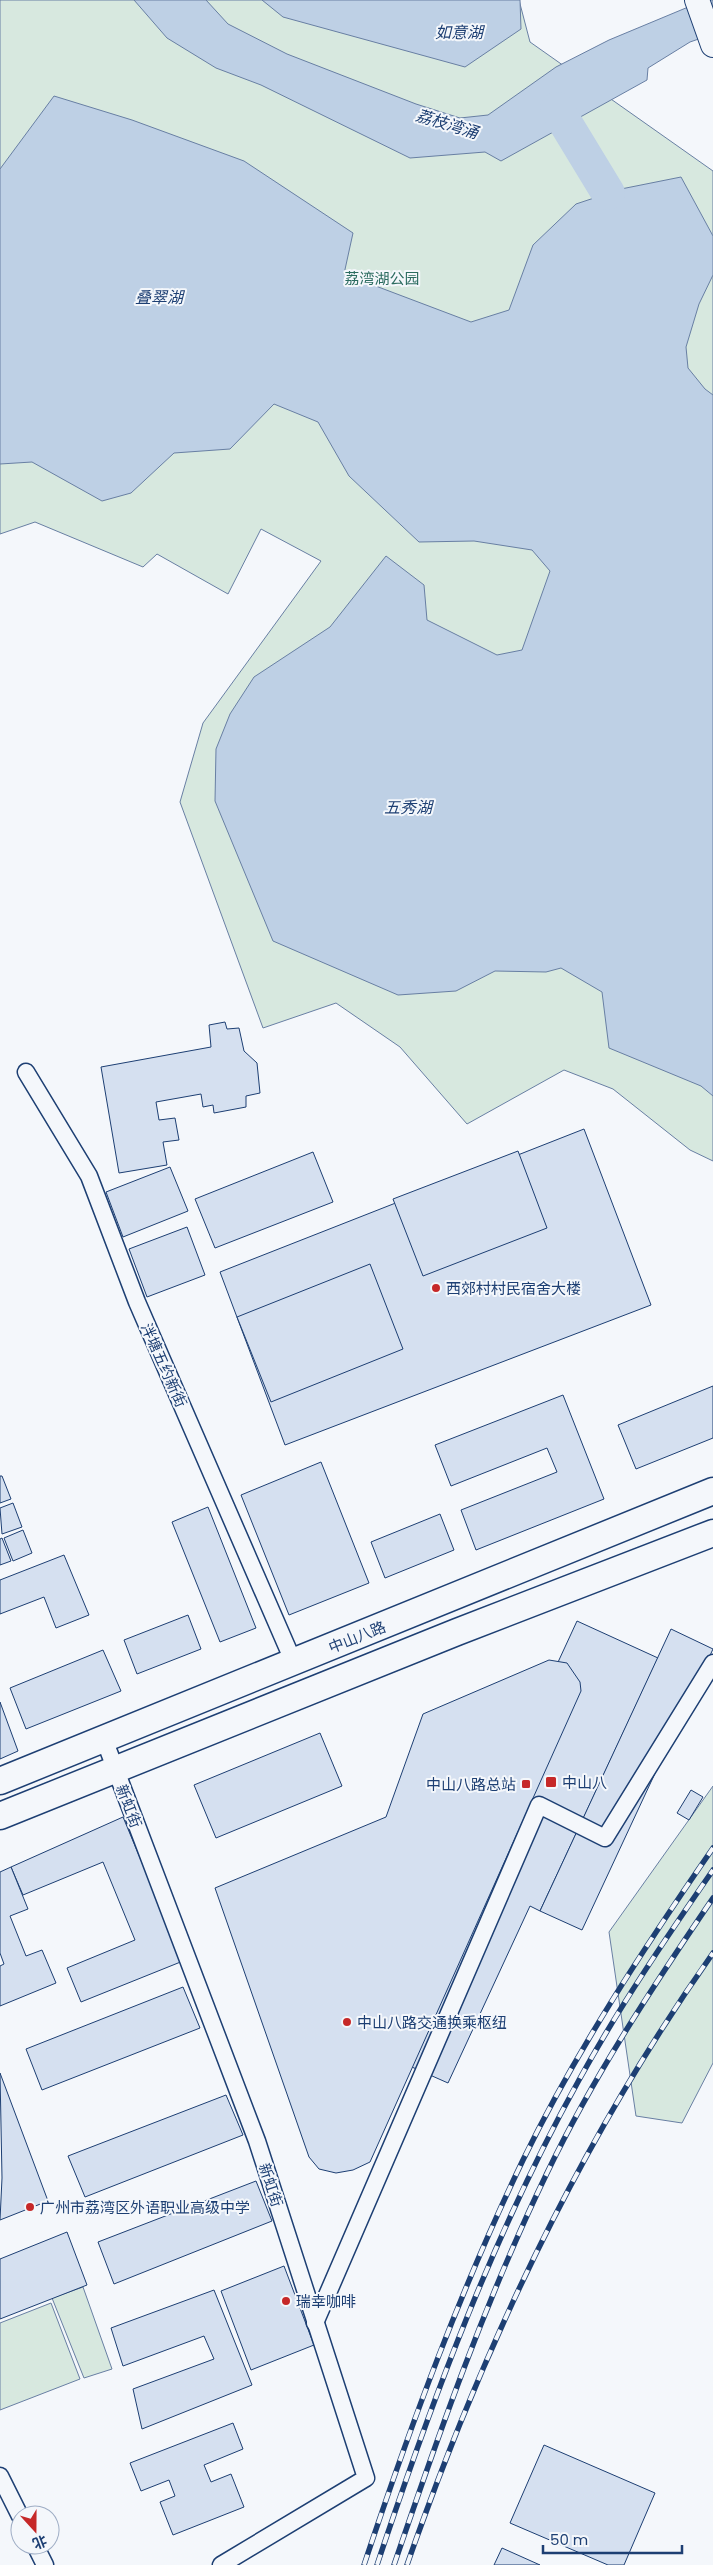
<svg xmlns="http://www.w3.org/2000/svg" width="713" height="2565" font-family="Poppins,'Noto Sans SC',sans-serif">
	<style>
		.green { fill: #d7e8df; stroke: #687fa3 }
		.water { fill: #bed0e5; stroke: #687fa3 }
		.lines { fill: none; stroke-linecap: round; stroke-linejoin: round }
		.river { stroke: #bed0e5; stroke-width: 34 }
		.building { fill: #d5e0f0; stroke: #1d3f73 }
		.minor-casing { stroke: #1d3f73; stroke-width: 19 }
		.secondary-casing { stroke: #1d3f73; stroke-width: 26 }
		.primary-casing { stroke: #1d3f73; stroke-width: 29 }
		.minor { stroke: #f4f7fb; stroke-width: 16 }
		.secondary { stroke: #f4f7fb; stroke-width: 24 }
		.primary { stroke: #f4f7fb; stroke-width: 26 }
		.rail-casing { stroke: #1d3f73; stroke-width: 5.5 }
		.rail { stroke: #f4f7fb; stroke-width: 4; stroke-dasharray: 11; stroke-linecap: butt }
		.poi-dot { fill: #c62828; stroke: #f4f7fb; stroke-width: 2 }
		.labels { text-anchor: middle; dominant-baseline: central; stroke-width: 4; stroke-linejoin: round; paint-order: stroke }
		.park-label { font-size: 15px; fill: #2c6c60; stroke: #f4f7fb }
		.poi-label { font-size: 15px; fill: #1d3f73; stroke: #f4f7fb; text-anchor: start }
		.street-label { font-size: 15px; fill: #1d3f73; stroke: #f4f7fb }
		.water-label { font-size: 16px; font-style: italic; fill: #1d3f73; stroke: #f4f7fb }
	</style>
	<rect width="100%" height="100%" fill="#f4f7fb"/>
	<g class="green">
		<polygon points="0,0 519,0 530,42 713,171 713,1161 690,1150 613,1089 564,1070 467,1124 400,1047 336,1003 263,1028 180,802 203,723 321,561 261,529 228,594 157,554 143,567 35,522 0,534"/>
		<polygon points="713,1786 713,2063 682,2123 636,2116 609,1932"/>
		<polygon points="83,2287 112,2369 84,2378 52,2298"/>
		<polygon points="51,2303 80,2379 0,2410 0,2323"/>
	</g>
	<g class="water">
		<polygon points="134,0 206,0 228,24 287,54 416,104 460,118 488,115 556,67 609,40 705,0 713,0 713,34 690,42 648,68 647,80 501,161 485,152 410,158 261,85 216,68 167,38"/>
		<polygon points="262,0 520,0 521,29 465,67 283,17"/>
		<polygon points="54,96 132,120 244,161 353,233 344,274 471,322 509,310 533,245 576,204 621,189 681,177 713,236 713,275 699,304 686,347 688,368 705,389 713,395 713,1096 701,1086 609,1048 602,992 561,968 546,972 495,971 456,991 398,995 273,941 215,801 216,749 230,714 254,677 330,627 386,556 424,585 427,620 497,655 522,650 550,571 532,550 474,541 419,542 349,476 318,422 274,404 230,449 174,453 131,493 102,501 32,462 0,464 0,169"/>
	</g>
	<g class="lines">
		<polyline class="river" points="557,109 608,193"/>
	</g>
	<g class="building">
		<polygon points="225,1022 227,1029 239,1028 244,1051 257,1063 260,1093 246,1096 246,1107 214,1113 213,1105 203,1107 201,1094 156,1102 159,1120 175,1118 179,1140 163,1142 167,1165 119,1173 101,1067 211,1047 209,1025"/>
		<polygon points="584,1129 651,1305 285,1445 220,1272"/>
		<polygon points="518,1151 547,1228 423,1276 393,1199"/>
		<polygon points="313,1152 333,1202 215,1248 195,1199"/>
		<polygon points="170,1167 188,1211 123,1237 106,1192"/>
		<polygon points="187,1227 205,1275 147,1297 129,1249"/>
		<polygon points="370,1264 403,1349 271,1402 237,1317"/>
		<polygon points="713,1386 713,1438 636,1469 618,1425"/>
		<polygon points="563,1395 604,1499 476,1550 461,1510 557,1472 547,1448 451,1486 435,1445"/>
		<polygon points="321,1462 369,1583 289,1615 241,1495"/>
		<polygon points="0,1476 2,1476 11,1499 0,1503"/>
		<polygon points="13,1503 22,1527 2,1534 0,1508"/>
		<polygon points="208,1507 256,1628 220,1642 172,1522"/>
		<polygon points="440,1514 454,1550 385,1578 371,1542"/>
		<polygon points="23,1530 32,1553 13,1561 4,1538"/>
		<polygon points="2,1538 11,1561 0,1565 0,1539"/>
		<polygon points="64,1555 89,1615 56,1628 44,1597 0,1614 0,1580"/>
		<polygon points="188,1615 201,1649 137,1674 124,1640"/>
		<polygon points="577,1621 658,1658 540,1911 530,1906 448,2083 378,2052"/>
		<polygon points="671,1629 713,1649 582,1930 540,1911"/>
		<polygon points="103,1650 121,1691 26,1729 10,1688"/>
		<polygon points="549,1660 567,1663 580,1682 581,1691 370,2162 353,2170 336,2173 319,2169 309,2157 215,1888 386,1817 423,1714"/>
		<polygon points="0,1702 18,1751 0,1759"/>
		<polygon points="320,1733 342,1786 216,1838 194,1785"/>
		<polygon points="691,1790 703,1797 689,1820 677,1813"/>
		<polygon points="123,1817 183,1961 81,2002 67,1968 135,1940 103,1862 23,1895 11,1867"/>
		<polygon points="11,1867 28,1909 10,1916 26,1956 42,1950 56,1983 0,2006 0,1966 4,1964 0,1953 0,1872"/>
		<polygon points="183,1987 200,2028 42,2090 26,2049"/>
		<polygon points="0,2073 48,2201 0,2220 2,2178"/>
		<polygon points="226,2095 243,2135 85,2197 68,2156"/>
		<polygon points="256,2181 272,2221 114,2284 98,2242"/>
		<polygon points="67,2232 87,2285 0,2319 0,2259"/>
		<polygon points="284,2266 314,2345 251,2370 221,2291"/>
		<polygon points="214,2290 252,2385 142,2429 133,2389 214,2359 204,2336 123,2366 111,2328"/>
		<polygon points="233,2423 243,2449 204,2465 211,2482 231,2474 244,2507 173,2535 160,2502 175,2496 169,2480 141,2491 130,2463"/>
		<polygon points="544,2445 655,2493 624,2565 608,2565 510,2523"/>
		<polygon points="502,2548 540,2565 494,2565"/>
	</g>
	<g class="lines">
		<defs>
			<g id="minor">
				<polyline points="26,1072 89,1176 137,1302 294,1663"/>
				<polyline points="104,1739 257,2141 366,2478 221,2565"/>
				<polyline points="315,2323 539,1805 605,1838 713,1663"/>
				<polyline points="0,2476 20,2516"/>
				<polyline points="35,2545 45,2565"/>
			</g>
			<polyline id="secondary" points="697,0 713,45"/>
			<g id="primary">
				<polyline points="0,1781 713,1491"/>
				<polyline points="0,1816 457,1632 713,1533"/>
			</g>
		</defs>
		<use href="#minor" class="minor-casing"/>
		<use href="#secondary" class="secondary-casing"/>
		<use href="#primary" class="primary-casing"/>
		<use href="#minor" class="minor"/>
		<use href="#secondary" class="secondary"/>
		<use href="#primary" class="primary"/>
		<defs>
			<g id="rail">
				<path d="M364 2565C410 2427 460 2291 523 2160 576 2051 644 1948 713 1848"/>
				<path d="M377 2565C432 2400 494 2233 579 2080 619 2007 666 1938 713 1870"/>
				<path d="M394 2565C439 2433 486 2299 547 2173 593 2077 653 1986 713 1898"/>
				<path d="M407 2565C482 2349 581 2140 713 1953"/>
			</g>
		</defs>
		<use href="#rail" class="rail-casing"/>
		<use href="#rail" class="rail"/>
	</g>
	<g class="poi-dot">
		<circle cx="436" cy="1288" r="5"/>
		<rect x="545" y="1776" width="12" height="12" rx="2.5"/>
		<rect x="521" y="1779" width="10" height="10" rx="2.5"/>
		<circle cx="347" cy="2022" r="5"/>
		<circle cx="30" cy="2207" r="5"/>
		<circle cx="286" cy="2301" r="5"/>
	</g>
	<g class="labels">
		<g class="park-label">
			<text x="382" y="278">荔湾湖公园</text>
		</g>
		<g class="poi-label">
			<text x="446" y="1288">西郊村村民宿舍大楼</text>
			<text x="562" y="1782">中山八</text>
			<text x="516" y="1784" text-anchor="end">中山八路总站</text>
			<text x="357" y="2022">中山八路交通换乘枢纽</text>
			<text x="40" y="2207">广州市荔湾区外语职业高级中学</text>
			<text x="296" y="2301">瑞幸咖啡</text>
		</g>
		<g class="street-label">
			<text transform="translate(164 1365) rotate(66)">泮塘五约新街</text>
			<text transform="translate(357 1637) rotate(-22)">中山八路</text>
			<text transform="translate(129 1806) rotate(69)">新虹街</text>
			<text transform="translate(271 2185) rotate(72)">新虹街</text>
		</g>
		<g class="water-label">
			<text x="459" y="32">如意湖</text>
			<text transform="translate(447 124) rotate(17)">荔枝湾涌</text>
			<text x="159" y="297">叠翠湖</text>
			<text x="408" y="807">五秀湖</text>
		</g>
	</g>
	<g transform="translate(35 2530) rotate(159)"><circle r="24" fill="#f4f7fb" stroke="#9eadc5"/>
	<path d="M0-4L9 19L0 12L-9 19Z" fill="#c62828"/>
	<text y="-8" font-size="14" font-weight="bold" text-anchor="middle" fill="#1d3f73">北</text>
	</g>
	<path d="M543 2545v8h139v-8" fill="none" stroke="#1d3f73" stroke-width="2.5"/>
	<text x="550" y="2545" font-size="15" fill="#1d3f73" stroke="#f4f7fb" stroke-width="4" paint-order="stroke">50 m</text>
</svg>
